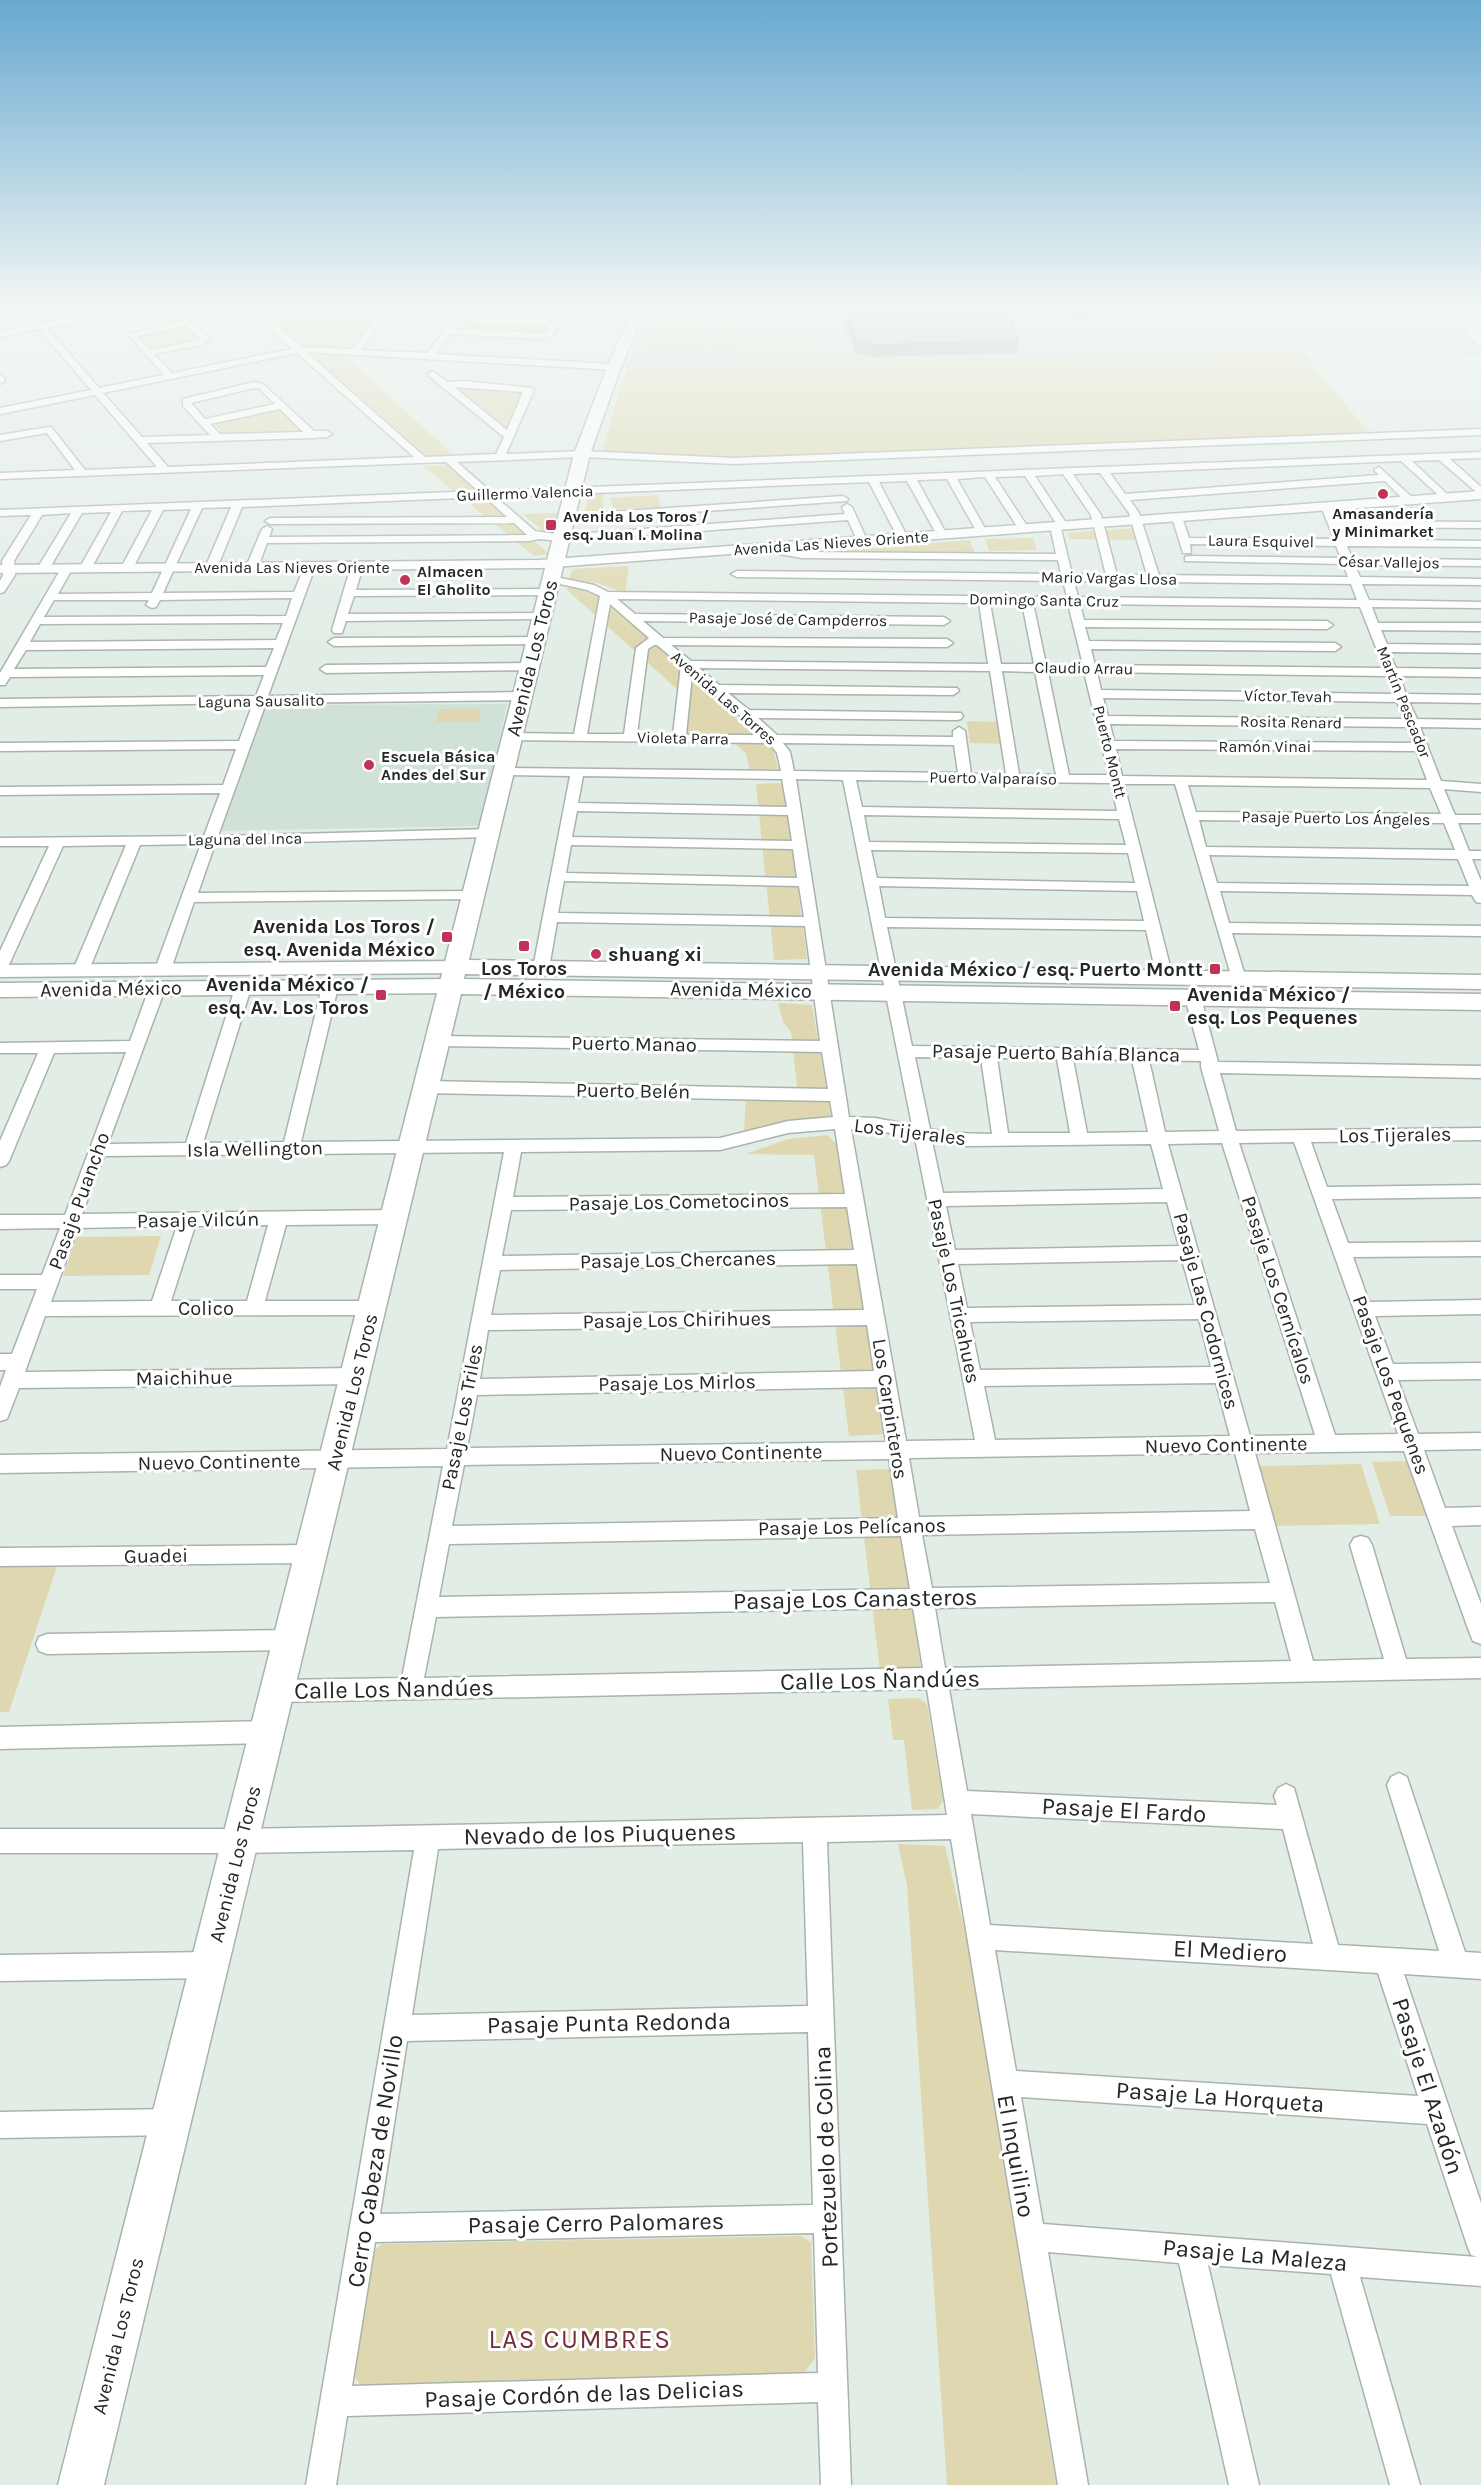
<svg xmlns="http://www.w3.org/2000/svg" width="1481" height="2485" font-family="Karla,sans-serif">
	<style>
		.built { fill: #d0e2d7 }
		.green { fill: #ded7af }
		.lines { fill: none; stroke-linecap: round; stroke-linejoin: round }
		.minor-casing { stroke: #a9b3ad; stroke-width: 3 }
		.tertiary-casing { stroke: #a9b3ad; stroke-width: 3 }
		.secondary-casing { stroke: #a9b3ad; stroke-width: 3 }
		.minor { fill: #fff; fill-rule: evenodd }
		.tertiary { fill: #fff; fill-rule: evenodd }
		.secondary { fill: #fff; fill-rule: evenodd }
		.wall { fill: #a3a79f }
		.shaded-wall { fill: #848882 }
		.building { fill: #bdc2b9; stroke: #848882; stroke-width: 1.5 }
		.poi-dot { fill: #c23256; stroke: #fff; stroke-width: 2 }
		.labels { text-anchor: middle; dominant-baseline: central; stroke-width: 6; stroke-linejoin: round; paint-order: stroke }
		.far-street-label { font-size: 16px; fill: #232725; stroke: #fff }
		.far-poi-label { font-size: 16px; font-weight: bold; fill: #232725; stroke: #fff; text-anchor: start }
		.street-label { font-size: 20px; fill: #232725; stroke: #fff }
		.poi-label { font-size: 20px; font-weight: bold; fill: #232725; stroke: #fff; text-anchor: end }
		.near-street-label { font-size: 24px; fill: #232725; stroke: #fff }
		.near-neighbourhood-label { font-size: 26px; letter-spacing: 1.5px; fill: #742d3a; stroke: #fff }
	</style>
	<rect width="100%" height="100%" fill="#e2ede6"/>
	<g class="built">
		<polygon points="648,306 1448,306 1481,356 1387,348 626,370"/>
		<polygon points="507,704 481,826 219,831 267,705"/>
	</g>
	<g class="green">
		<polygon points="1026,309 1065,312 1070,320 1011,323 1012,314 1021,314"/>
		<polygon points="303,312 374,316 351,349 304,346 268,318"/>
		<polygon points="465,323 548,326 542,332 460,330"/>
		<polygon points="188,325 201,339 197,342 152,349 139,335"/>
		<polygon points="657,327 713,331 708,341 652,337"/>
		<polygon points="718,329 745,330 737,351 709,350"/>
		<polygon points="753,332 810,335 806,346 749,342"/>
		<polygon points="653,339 709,343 704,353 647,349"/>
		<polygon points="1301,350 1369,433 717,459 602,451 626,370"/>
		<polygon points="309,353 343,355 455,456 427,457"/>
		<polygon points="463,386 523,392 508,426 503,427 455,388"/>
		<polygon points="278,408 305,432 224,434 213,422"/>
		<polygon points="448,465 549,554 534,556 423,466"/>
		<polygon points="602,492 605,514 585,515 588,493"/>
		<polygon points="658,495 661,507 613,510 610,498"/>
		<polygon points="1412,507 1420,521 1352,520 1348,512"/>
		<polygon points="557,513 553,533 546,533 523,514"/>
		<polygon points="1135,528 1138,540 1070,539 1068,533"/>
		<polygon points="1033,538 1037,550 989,551 985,539"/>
		<polygon points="970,540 975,554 826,552"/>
		<polygon points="629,566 625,593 597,583 569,579 573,569"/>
		<polygon points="572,587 594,592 681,665 677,689 566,589"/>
		<polygon points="691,680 757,736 686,735"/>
		<polygon points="439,709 481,709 478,722 436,722"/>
		<polygon points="967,721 1004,722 1007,744 970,743"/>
		<polygon points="735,743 768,743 774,752 778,769 750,769 746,754"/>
		<polygon points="784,783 807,959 774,960 756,784"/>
		<polygon points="778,1003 812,1005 831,1117 826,1120 803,1121 744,1132 746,1095 798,1095 791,1032 783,1022"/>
		<polygon points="828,1135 841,1150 886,1434 849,1436 814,1155 746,1154 788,1139"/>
		<polygon points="161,1236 149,1275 63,1276 77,1237"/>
		<polygon points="1412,1461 1431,1516 1390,1516 1372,1462"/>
		<polygon points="1361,1464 1380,1524 1273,1526 1257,1466"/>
		<polygon points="893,1469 921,1669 880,1671 856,1470"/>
		<polygon points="0,1566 57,1566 9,1712 0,1712"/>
		<polygon points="918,1698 927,1704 943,1800 938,1809 912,1810 904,1740 893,1740 888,1699"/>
		<polygon points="898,1844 945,1846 967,1941 1056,2485 947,2485 907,1885"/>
		<polygon points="800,2236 811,2242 815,2358 803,2374 361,2386 353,2373 373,2252 382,2244"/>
	</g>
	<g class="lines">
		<defs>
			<g id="minor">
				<path d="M19 306H27L43 323 137 306H153L149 309 47 328 99 388 164 375 128 334 185 320 194 323 210 338 202 345 154 354 172 373 292 349 245 306H254L263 314 307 306 381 310 385 306H391L361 350 427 353 455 317 549 320 558 326 552 336 540 339 450 334 436 354 614 364 619 367 614 370 306 352 425 457 496 454 504 437 429 376 427 374 432 371 448 382 465 381 532 388 534 390 506 454 582 451 734 458 1481 429V435L734 464 582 457 457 462 490 491 1481 452V458L1450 459 1481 487V496L1439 460 1412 461 1449 496V500L1445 501 1401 461 1110 473 1125 494 1379 475 1374 470 1379 467 1415 500 1406 502 1385 481 1130 500 1139 513 1159 575 1348 577 1343 564 1185 561V557L1189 556 1341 558 1336 546 1190 544 1191 553H1183L1172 517 1177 514 1182 517 1189 538 1334 539 1321 506 1326 503 1331 506 1337 521 1481 522V528L1340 527 1345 539 1481 541V547L1347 546 1352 558 1481 560V566L1355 565 1360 577 1481 579V585L1362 584 1369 600 1481 602V608L1372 607 1378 623H1481V631L1381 630 1387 644 1481 645V653L1389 652 1396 668 1481 669V677L1399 676 1406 694 1481 695V703L1409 702 1417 719 1481 720V728L1420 727 1441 781 1481 784V792L1444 789 1455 815H1481V823H1458L1469 851H1481V859H1472L1481 881V903L1476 902 1472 895 1220 891 1229 923 1481 926V936L1232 933 1246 979 1243 982H1233L1175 784H1124L1173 978 1170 981 1165 983 1157 978 1146 930 887 927 912 1046 1199 1050 1185 998 1193 993 1201 998 1218 1062 1481 1066V1078L1220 1073 1236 1131 1481 1128V1140L1311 1142 1327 1187 1481 1185V1197L1332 1199 1348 1243 1481 1242V1256L1353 1257 1369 1302 1481 1300V1314L1375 1316 1393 1364 1481 1363V1379L1398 1380 1418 1434 1481 1433V1449L1424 1450 1445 1508 1481 1507V1525L1452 1526 1481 1604V1644L1473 1641 1470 1634 1404 1451 1255 1453 1313 1661 1384 1659 1350 1545 1354 1538 1361 1536 1368 1538 1372 1545 1406 1659 1481 1658V1678L949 1689 967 1791 1277 1805 1274 1796 1278 1788 1286 1784 1294 1788 1338 1945 1439 1951 1387 1785 1391 1777 1399 1773 1407 1777 1465 1952 1481 1953V1979L1404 1974 1481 2203V2286L1360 2277 1420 2485H1390L1331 2274 1208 2265 1259 2485H1229L1179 2263 1048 2252 1088 2485H1058L951 1839 827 1842 851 2485H821L818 2402 347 2416 336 2485H306L414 1850 241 1853H0V1829H241L947 1815 927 1689 278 1702 270 1699 267 1691 270 1683 278 1680 402 1678 443 1466 0 1473V1455L447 1449 504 1152 104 1156 82 1214 395 1210 401 1212 404 1217 401 1222 395 1224 286 1225 265 1301H373L380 1303 382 1308 380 1313 373 1315 45 1316 25 1372 356 1368 363 1370 366 1376 363 1382 356 1384 19 1388 7 1419 0 1421V1387L6 1370H0V1354H12L37 1289H0V1275H42L60 1228 0 1229V1215H65L126 1052 54 1053 9 1161 6 1165 0 1167V1141L38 1053H0V1043L130 1041 149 989 157 984 162 985 165 989 108 1144 186 1143 235 988 243 983 251 988 203 1143 284 1142 322 987 330 982 338 987 301 1142 720 1138 788 1121 833 1117 830 1101 428 1093 422 1091 420 1087 422 1083 428 1081 828 1089 822 1052 439 1046 433 1045 431 1041 433 1037 439 1036 820 1041 805 926 557 922 549 968 541 973 533 968 570 776 505 775 498 771 500 768 781 771 777 753 769 743 508 740 507 737 508 734 513 733 574 734 600 596 587 590 547 581 545 579 551 576 594 585 608 592 1067 597 1063 581 737 577 731 574 737 571 1061 574 1058 560 802 558 762 551 757 548 762 545 802 552 1056 554 1050 526 1056 523 1025 476 995 477 1029 529 1024 532 1020 531 985 477 957 479 987 532 982 535 977 532 947 479 917 480 947 535 942 538 937 535 907 481 879 482 908 538 903 541 898 538 869 482 496 497 535 531 562 535 845 514 842 507 847 504 852 507 867 540 862 543 858 542 848 520 562 541 539 539 529 541 267 543 258 567 252 570 246 567 262 529 267 526 272 529 269 537 527 535 514 523 270 524 265 521 270 518 507 517 485 497 242 507 217 568 211 571 205 568 231 507 202 508 163 593 294 592 305 565 309 564 315 567 268 696 523 692 529 696 523 700 266 703 218 836 490 829 497 833 490 837 215 844 198 893 475 891 482 895 475 899 194 902 171 969 163 974 155 969 201 844 140 845 89 970 81 975 73 970 126 845 63 846 8 967 0 972V951L49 846H0V838L204 836 220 793 0 795V787L223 785 236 749 0 751V743L239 741 253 703 0 707V699L256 696 264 675 10 677 5 685H0V673L62 567 66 566 72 569 58 594 152 593 191 509 163 510 133 568 127 571 121 568 152 510 122 511 91 569 85 572 79 569 111 512 82 513 49 569 43 572 37 569 71 513 42 515 14 561 15 575 4 592 0 593V581L3 575 2 561 31 515 0 516V510L478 491 446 462 0 479V473L75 470 47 433 0 441V435L49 427 52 428 85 470 157 467 95 395 0 414V408L91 390 39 329 0 337V331L35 325ZM307 312 378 315 353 349 301 347 268 318ZM460 322 547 326 549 327 546 332 540 333 454 329ZM185 326 201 338 196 341 150 350 137 336ZM297 353 414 457 168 467 147 443 312 438 327 437 332 434 327 431H314L263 384 254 382 183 399V406L210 435 142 437 103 393ZM454 387 523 392 507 430ZM254 388 260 389 275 404 205 419 191 403ZM280 409 303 432 220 434 210 424ZM1100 473 1129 513 1147 575H1117L1101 515 1073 474ZM1063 474 1091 515 1106 575 1072 574 1061 529 1068 526 1035 476ZM1074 581 1351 584 1357 600 1078 597ZM292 598 286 616 44 617 54 600H149L146 605 152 608 156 607 160 600ZM617 599 979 603 988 664 691 661 671 645 947 647 953 643 947 639 663 638 643 621 944 625 950 621 944 617 635 614ZM990 603H1022L1034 664H1001ZM1033 603 1068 604 1083 665 1046 664ZM610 604 649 638 636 648 624 734H587ZM1080 604 1360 607 1384 668 1095 665 1091 649 1335 651 1341 647 1335 643 1089 641 1085 627 1327 629 1333 625 1327 621 1084 620ZM283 623 276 640 30 642 40 624ZM654 645H657L681 665 673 735 637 734 648 649ZM274 648 266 667 14 669 26 650ZM699 668 990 671 1006 774H971L965 731 959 727 953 731V737L777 735 758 718 957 720 961 719 963 716 961 713 749 710 728 693 953 695 959 691 957 688 719 685ZM1002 671 1035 672 1056 775 1019 774ZM1048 672H1084L1109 775H1069ZM1097 672 1387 676 1394 694 1101 690ZM692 675 763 735H686ZM1103 698 1397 702 1404 719 1108 716ZM1110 724 1407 727 1413 743 1114 741ZM783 743 954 745 958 773 794 771 790 752ZM1116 749 1416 751 1427 780 1122 776ZM583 776 782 779 787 807 578 803ZM796 779 843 780 912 1125 875 1118 849 1117ZM856 780 1111 783 1117 811 862 807ZM1188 785 1430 788 1441 814 1196 812ZM577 811 788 815 792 841 572 837ZM864 815 1119 819 1126 845 869 842ZM1199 820 1444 823 1455 850 1206 847ZM571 845 793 849 797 878 566 873ZM871 850 1128 853 1135 883 877 878ZM1209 855 1458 859 1469 886 1217 883ZM564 881 799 886 804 917 558 913ZM879 886 1137 891 1144 921 885 918ZM915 1057 981 1058 992 1134 954 1133 930 1129ZM997 1058 1057 1059 1070 1133H1008ZM1073 1059 1132 1060 1148 1132 1087 1133ZM1149 1060 1201 1061V1067L1219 1131 1165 1132ZM835 1129 845 1194 513 1197 521 1152 720 1150 788 1133ZM851 1129 875 1130 915 1138 975 1440 906 1441ZM932 1141 967 1146 1151 1144 1163 1189 943 1193ZM1294 1142 1398 1434 1335 1435 1239 1143ZM1222 1143 1315 1435 1250 1436 1168 1144ZM1167 1202 1179 1246 955 1250 946 1206ZM847 1207 854 1250 502 1256 511 1210ZM268 1225 247 1301H171L195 1226ZM177 1226 152 1301 51 1302 78 1228ZM1182 1260 1195 1305 967 1308 958 1264ZM857 1264 864 1310 491 1315 500 1270ZM1199 1319 1211 1367 980 1370 970 1322ZM867 1325 874 1371 480 1379 488 1330ZM1216 1383 1230 1436 995 1440 984 1386ZM877 1387 886 1442 467 1448 477 1395ZM1235 1453 1250 1511 919 1517 909 1458ZM889 1459 898 1518 452 1526 464 1465ZM1255 1529 1270 1583 932 1588 922 1535ZM901 1536 910 1589 439 1597 449 1544ZM1275 1602 1291 1661 945 1668 935 1608ZM913 1608 923 1668 424 1678 436 1617ZM971 1814 1283 1829 1313 1944 990 1925ZM803 1842 808 2006 412 2015 438 1849ZM995 1950 1378 1973 1418 2096 1016 2071ZM808 2032 813 2205 380 2214 407 2041ZM1021 2097 1427 2124 1467 2245 1471 2255 1477 2257 1043 2224ZM814 2233 818 2373 352 2386 375 2242Z"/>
				<polygon points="0,375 3,376 5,381 0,384"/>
				<polygon points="843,496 848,499 847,501 566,521 561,518 566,515"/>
				<polygon points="357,563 363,566 356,590 548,589 554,592 548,595 354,596 348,614 542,613 548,616 542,619 346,621 342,633 334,633 332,630 351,566"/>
				<polygon points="536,637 540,638 540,644 334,646 328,642 334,638"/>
				<polygon points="530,663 534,664 534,670 326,673 320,669 326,665"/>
				<polygon points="312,1545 319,1547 323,1554 319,1561 312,1563 0,1566 0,1548"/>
				<polygon points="291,1630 299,1633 302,1640 299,1647 291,1650 47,1654 39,1651 36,1644 39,1637 47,1634"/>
				<polygon points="268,1721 276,1724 279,1732 276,1740 268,1743 0,1749 0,1727"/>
				<polygon points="210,1952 219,1956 223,1965 219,1974 210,1978 0,1981 0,1955"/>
				<polygon points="171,2109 181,2112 184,2122 181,2132 171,2135 0,2138 0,2112"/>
			</g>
			<g id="tertiary">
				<polygon points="1451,306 1461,306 1481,334 1481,347 1477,346"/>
				<polygon points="1481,491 1481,499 540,568 0,573 0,565 540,560"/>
				<polygon points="457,961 464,962 467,967 464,972 457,973 0,977 0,965"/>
				<polygon points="453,979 460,981 463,986 460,991 453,993 0,997 0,983"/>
			</g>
			<polygon id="secondary" points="635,306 647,306 621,367 590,454 469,960 1481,975 1481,989 465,974 464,979 1481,994 1481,1010 461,994 104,2485 58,2485 574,454 607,367"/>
		</defs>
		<use href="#minor" class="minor-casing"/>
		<use href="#tertiary" class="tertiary-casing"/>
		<use href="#secondary" class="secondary-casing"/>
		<use href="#minor" class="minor"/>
		<use href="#tertiary" class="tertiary"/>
		<use href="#secondary" class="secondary"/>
	</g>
	<polygon class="wall" points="849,306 1182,306 1182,308 1176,309 1175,313 1074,317 1069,311 1023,307 1020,312 1006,311 1019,341 1017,353 872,357 855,353 849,334 844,332 845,321"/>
	<polygon class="shaded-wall" points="1177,306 1182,306 1182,308 1176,309"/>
	<polygon class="building" points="849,306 1004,306 1019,341 873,345 856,341 850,322 845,321"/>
	<linearGradient id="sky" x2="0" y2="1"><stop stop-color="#68a8d0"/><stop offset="0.47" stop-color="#f2f7f4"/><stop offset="1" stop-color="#f2f7f4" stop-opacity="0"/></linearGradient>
	<rect width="1481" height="654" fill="url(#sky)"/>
	<g class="poi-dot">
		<circle cx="1383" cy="494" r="6"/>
		<rect x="545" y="519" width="12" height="12" rx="3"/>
		<circle cx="405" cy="580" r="6"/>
		<circle cx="369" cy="765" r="6"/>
		<rect x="441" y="931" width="12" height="12" rx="3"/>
		<rect x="518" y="940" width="12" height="12" rx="3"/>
		<circle cx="596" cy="954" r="6"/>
		<rect x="1209" y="963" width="12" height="12" rx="3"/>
		<rect x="375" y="989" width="12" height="12" rx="3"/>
		<rect x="1169" y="1000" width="12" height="12" rx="3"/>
	</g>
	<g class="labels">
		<g class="far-street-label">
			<text transform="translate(525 493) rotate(-2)">Guillermo Valencia</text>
			<text transform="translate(1261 541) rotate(1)">Laura Esquivel</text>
			<text transform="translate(831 543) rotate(-4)">Avenida Las Nieves Oriente</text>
			<text transform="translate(1389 562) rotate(1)">César Vallejos</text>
			<text x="292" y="567">Avenida Las Nieves Oriente</text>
			<text transform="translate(1109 578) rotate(1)">Mario Vargas Llosa</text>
			<text transform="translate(1044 600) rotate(1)">Domingo Santa Cruz</text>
			<text transform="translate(788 619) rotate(1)">Pasaje José de Campderros</text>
			<text transform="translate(1084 668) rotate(1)">Claudio Arrau</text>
			<text transform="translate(1288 696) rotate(1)">Víctor Tevah</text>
			<text transform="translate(724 698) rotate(41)">Avenida Las Torres</text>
			<text transform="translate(261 701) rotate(-1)">Laguna Sausalito</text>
			<text transform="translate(1404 702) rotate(68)">Martín Pescador</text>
			<text transform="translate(1291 722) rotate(1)">Rosita Renard</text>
			<text transform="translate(683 738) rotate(1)">Violeta Parra</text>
			<text x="1265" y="746">Ramón Vinai</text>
			<text transform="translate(1110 752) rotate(76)">Puerto Montt</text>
			<text transform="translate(993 778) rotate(1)">Puerto Valparaíso</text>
			<text transform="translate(1336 818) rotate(1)">Pasaje Puerto Los Ángeles</text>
			<text transform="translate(245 839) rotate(-1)">Laguna del Inca</text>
		</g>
		<g class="far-poi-label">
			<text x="1383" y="513" text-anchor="middle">Amasandería<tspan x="1383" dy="18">y Minimarket</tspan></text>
			<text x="563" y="516">Avenida Los Toros /<tspan x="563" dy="18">esq. Juan I. Molina</tspan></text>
			<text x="417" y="571">Almacen<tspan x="417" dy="18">El Gholito</tspan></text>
			<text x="381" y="756">Escuela Básica<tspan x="381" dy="18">Andes del Sur</tspan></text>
		</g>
		<g class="street-label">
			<text transform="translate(532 658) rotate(-76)">Avenida Los Toros</text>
			<text transform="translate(111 989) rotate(-1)">Avenida México</text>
			<text transform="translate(741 990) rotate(1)">Avenida México</text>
			<text transform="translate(634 1044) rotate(1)">Puerto Manao</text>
			<text transform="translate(1056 1053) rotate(1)">Pasaje Puerto Bahía Blanca</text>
			<text transform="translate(633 1091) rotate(1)">Puerto Belén</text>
			<text transform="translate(910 1132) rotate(7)">Los Tijerales</text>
			<text transform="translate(1395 1135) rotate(-1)">Los Tijerales</text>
			<text transform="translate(255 1149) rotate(-1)">Isla Wellington</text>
			<text transform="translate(79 1201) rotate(-70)">Pasaje Puancho</text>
			<text transform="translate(679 1202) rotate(-1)">Pasaje Los Cometocinos</text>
			<text transform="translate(198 1220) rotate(-1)">Pasaje Vilcún</text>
			<text transform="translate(678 1260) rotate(-1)">Pasaje Los Chercanes</text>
			<text transform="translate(1278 1290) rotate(72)">Pasaje Los Cernícalos</text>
			<text transform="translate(954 1291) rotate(78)">Pasaje Los Tricahues</text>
			<text x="206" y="1308">Colico</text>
			<text transform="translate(1206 1311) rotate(75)">Pasaje Las Codornices</text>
			<text transform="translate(677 1320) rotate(-1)">Pasaje Los Chirihues</text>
			<text transform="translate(184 1378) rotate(-1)">Maichihue</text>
			<text transform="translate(677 1383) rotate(-1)">Pasaje Los Mirlos</text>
			<text transform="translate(1391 1385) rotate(70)">Pasaje Los Pequenes</text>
			<text transform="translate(352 1392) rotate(-76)">Avenida Los Toros</text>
			<text transform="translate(890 1409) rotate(81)">Los Carpinteros</text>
			<text transform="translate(462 1417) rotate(-79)">Pasaje Los Triles</text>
			<text transform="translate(1226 1445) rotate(-1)">Nuevo Continente</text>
			<text transform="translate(741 1453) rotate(-1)">Nuevo Continente</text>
			<text transform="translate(219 1462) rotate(-1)">Nuevo Continente</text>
			<text transform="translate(852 1527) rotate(-1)">Pasaje Los Pelícanos</text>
			<text transform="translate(156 1556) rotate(-1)">Guadei</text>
			<text transform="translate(235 1864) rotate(-76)">Avenida Los Toros</text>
			<text transform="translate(118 2336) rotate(-76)">Avenida Los Toros</text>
		</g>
		<g class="poi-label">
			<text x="435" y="926">Avenida Los Toros /<tspan x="435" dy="23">esq. Avenida México</tspan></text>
			<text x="608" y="954" text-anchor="start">shuang xi</text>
			<text x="524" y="968" text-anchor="middle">Los Toros<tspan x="524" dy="23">/ México</tspan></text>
			<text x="1203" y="969">Avenida México / esq. Puerto Montt</text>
			<text x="369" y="984">Avenida México /<tspan x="369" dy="23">esq. Av. Los Toros</tspan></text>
			<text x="1187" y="994" text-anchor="start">Avenida México /<tspan x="1187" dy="23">esq. Los Pequenes</tspan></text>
		</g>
		<g class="near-street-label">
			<text transform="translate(855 1599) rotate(-1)">Pasaje Los Canasteros</text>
			<text transform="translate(880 1680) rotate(-1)">Calle Los Ñandúes</text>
			<text transform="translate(394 1689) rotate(-1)">Calle Los Ñandúes</text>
			<text transform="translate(1124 1810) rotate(3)">Pasaje El Fardo</text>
			<text transform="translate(600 1834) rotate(-1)">Nevado de los Piuquenes</text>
			<text transform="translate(1230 1951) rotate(3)">El Mediero</text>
			<text transform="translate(609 2023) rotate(-1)">Pasaje Punta Redonda</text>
			<text transform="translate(1428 2086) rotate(72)">Pasaje El Azadón</text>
			<text transform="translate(1220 2097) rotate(4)">Pasaje La Horqueta</text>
			<text transform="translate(1016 2156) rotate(80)">El Inquilino</text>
			<text transform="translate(826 2157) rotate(-92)">Portezuelo de Colina</text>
			<text transform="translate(375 2161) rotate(-81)">Cerro Cabeza de Novillo</text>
			<text transform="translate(596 2223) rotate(-1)">Pasaje Cerro Palomares</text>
			<text transform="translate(1255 2255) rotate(5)">Pasaje La Maleza</text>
			<text transform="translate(584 2394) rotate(-2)">Pasaje Cordón de las Delicias</text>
		</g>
		<g class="near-neighbourhood-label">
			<text x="580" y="2339">LAS CUMBRES</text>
		</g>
	</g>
</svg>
